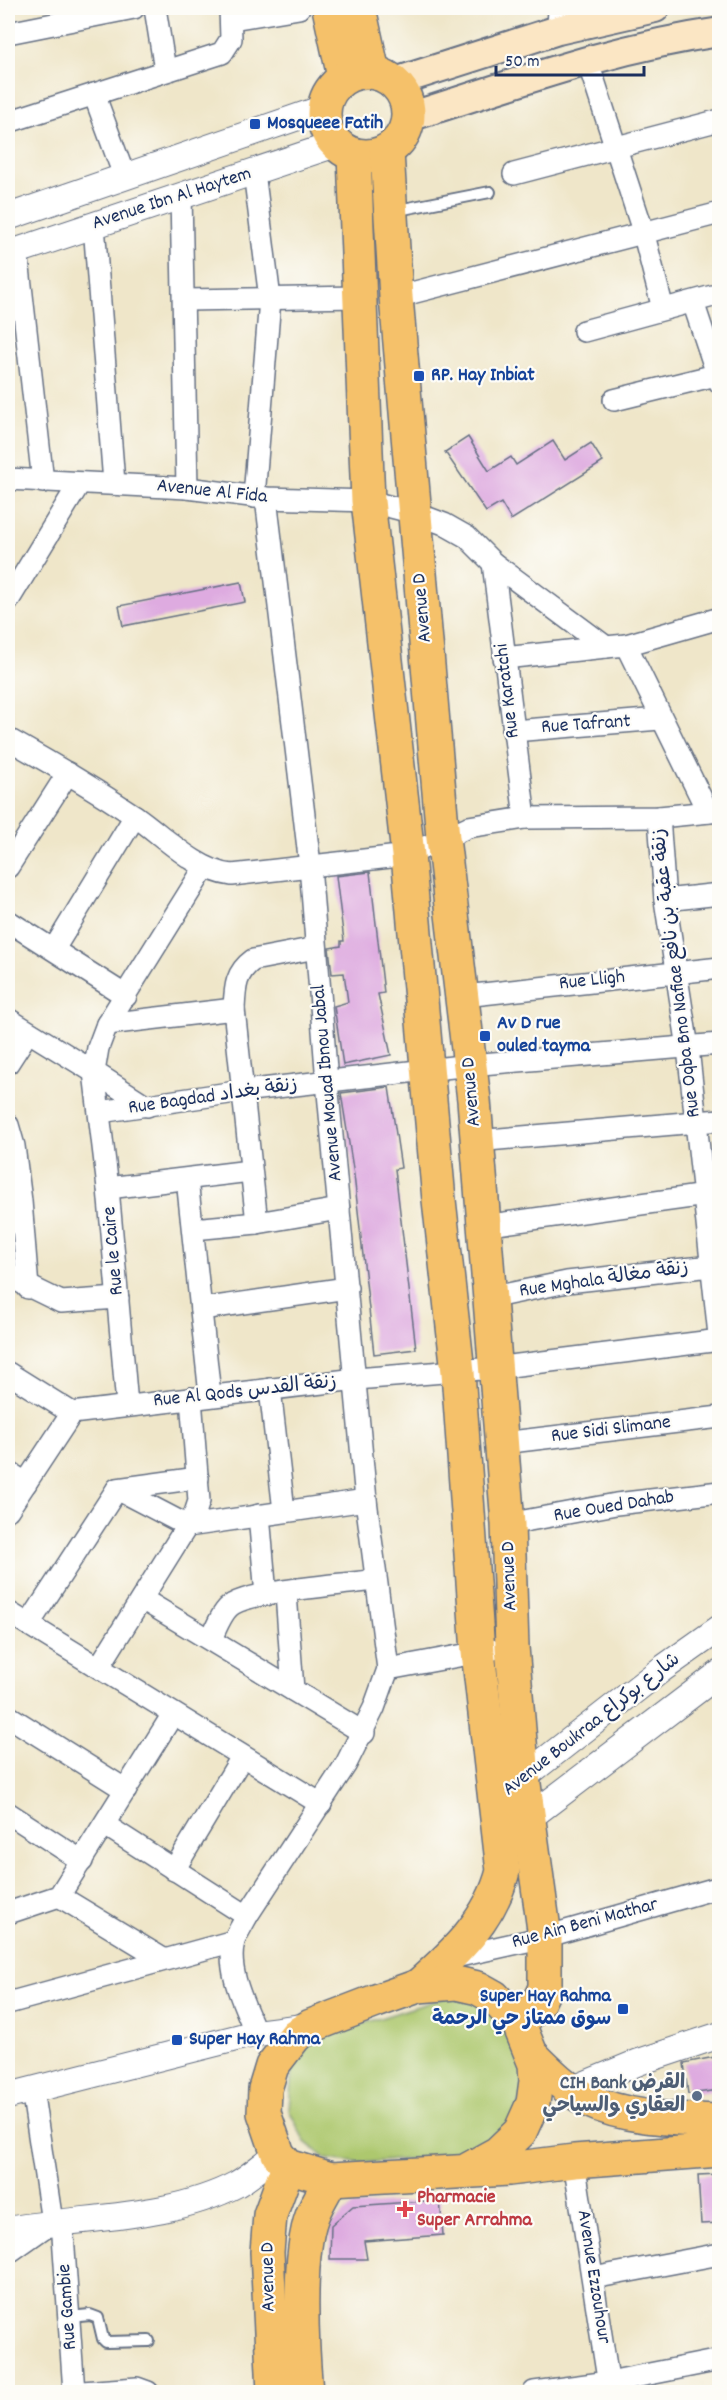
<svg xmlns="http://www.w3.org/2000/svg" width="727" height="2400" font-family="Dekko,'Playpen Sans Arabic',sans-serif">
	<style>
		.green { fill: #adc86e; stroke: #647c66; stroke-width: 1.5 }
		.building { fill: #deabe0 }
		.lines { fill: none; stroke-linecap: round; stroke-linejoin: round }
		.service-casing { stroke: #656f83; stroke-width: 14 }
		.minor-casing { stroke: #656f83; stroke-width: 24 }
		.tertiary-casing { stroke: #656f83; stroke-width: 28 }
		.secondary-casing { stroke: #656f83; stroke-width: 32 }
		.primary-casing { stroke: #656f83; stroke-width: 36 }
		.service { stroke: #fff; stroke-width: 10 }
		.minor { stroke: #fff; stroke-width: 21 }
		.tertiary { stroke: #fff; stroke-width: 26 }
		.secondary { stroke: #fbe6c4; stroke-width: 28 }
		.primary { stroke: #f5c16b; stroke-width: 33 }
		.transit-dot { fill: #1a4fb4; stroke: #fdfcf7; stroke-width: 2 }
		.service-dot { fill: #5c6f8a; stroke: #fdfcf7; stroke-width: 2 }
		.health-dot { fill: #e0444e; stroke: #fdfcf7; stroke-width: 2 }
		.labels { text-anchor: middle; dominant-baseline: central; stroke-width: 4.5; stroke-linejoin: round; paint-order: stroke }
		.transit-label { font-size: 20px; font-weight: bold; fill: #164399; stroke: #fdfcf7; text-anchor: start }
		.street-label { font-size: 20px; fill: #1b2f5e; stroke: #fdfcf7 }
		.service-label { font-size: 20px; font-weight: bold; fill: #4e5e75; stroke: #fdfcf7; text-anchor: end }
		.health-label { font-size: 20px; font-weight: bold; fill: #be3a42; stroke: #fdfcf7; text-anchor: start }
	</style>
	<rect width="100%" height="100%" fill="#fdfcf7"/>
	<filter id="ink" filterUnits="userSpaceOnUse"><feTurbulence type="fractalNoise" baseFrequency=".0167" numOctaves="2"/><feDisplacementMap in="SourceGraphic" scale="12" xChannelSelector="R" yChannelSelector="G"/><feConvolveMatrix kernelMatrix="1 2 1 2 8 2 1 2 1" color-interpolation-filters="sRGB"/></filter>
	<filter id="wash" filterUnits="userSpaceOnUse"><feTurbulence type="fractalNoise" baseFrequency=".008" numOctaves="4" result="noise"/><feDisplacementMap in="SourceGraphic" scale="24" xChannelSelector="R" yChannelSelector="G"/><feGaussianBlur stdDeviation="1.35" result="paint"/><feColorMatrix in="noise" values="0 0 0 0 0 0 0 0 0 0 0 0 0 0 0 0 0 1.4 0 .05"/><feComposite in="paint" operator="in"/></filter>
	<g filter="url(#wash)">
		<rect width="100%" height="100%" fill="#efe6c9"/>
		<polygon class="green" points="459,1993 490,2007 527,2062 517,2118 473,2154 359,2163 326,2159 305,2142 289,2110 292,2064 311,2040"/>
		<g id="blocks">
			<g class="building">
				<polygon points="468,437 489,471 511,457 516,465 553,441 565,460 591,443 603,462 511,520 501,503 486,512 445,452"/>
				<polygon points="241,582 245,602 123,626 119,606"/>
				<polygon points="370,872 384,993 378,994 391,1055 343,1065 334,1006 348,1002 344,973 332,974 329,948 341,946 341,941 344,941 336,876"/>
				<polygon points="389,1087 401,1168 395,1169 416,1349 374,1354 354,1175 341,1093"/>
				<polygon points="720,2056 720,2090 688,2094 684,2063"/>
				<polygon points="720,2174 720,2223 701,2224 698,2175"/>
				<polygon points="440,2200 443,2235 364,2241 367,2259 330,2259 331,2225 353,2206"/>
			</g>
		</g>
	</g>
	<g filter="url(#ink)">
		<use href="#blocks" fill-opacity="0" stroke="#656f83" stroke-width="1.5"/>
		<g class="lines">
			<defs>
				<g id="service">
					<polyline points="393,211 490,192"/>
					<polyline points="69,2317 90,2315 98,2318 103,2339 106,2342 149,2341"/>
				</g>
				<g id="minor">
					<polyline points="155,8 165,70"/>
					<polyline points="232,19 299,8"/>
					<polyline points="558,30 559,8"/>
					<polyline points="8,33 134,8"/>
					<polyline points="587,59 643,231 663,309"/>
					<polyline points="94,94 125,178"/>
					<polyline points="8,122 222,53 231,39 230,8"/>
					<polyline points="254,172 270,299 254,497"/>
					<polyline points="514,174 720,120"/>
					<polyline points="181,195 187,488"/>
					<polyline points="94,225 114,483"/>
					<polyline points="17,250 43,482"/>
					<polyline points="396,297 720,213"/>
					<polyline points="185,300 358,297"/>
					<polyline points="693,302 720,383"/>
					<polyline points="584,331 720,294"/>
					<polyline points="614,400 720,374"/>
					<polyline points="8,479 187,488 266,498 368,501 415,513 444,524 467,537 493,563 606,647 626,645 720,618"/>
					<polyline points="493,563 525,818"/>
					<polyline points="8,601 79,484"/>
					<polyline points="626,645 708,812"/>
					<polyline points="504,658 606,647"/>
					<polyline points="513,731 660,719"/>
					<path d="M8 739C51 763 93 788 135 816 164 836 196 871 232 875L408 855 468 827 525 818 659 817 720 811"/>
					<polyline points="659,817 665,900 688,1048 720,1344"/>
					<polyline points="8,867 68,773"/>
					<polyline points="665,900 720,894"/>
					<polyline points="8,921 126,996"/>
					<polyline points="54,949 135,816"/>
					<polyline points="464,996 720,968"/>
					<polyline points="8,1019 94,1072 108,1188 127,1405"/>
					<polyline points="107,1024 234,1009"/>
					<polyline points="8,1063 28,1032"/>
					<polyline points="147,1106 94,1072 98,1048 107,1024 205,867"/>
					<polyline points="100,1112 243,1091 470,1065 720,1044"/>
					<polyline points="8,1125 14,1146 21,1201 28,1288"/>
					<polyline points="476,1141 720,1120"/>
					<polyline points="187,1179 210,1395"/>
					<polyline points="108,1188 250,1171"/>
					<path d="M257 1223 234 1009C235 988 235 973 253 960L316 948"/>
					<polyline points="483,1226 720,1193"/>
					<polyline points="193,1229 257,1223 339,1209"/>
					<polyline points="8,1276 61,1302 118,1298"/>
					<polyline points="489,1298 567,1282 720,1265"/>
					<polyline points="201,1309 347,1288"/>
					<polyline points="8,1373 72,1413 356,1379 494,1368 720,1340"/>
					<polyline points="270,1389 284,1511"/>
					<polyline points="502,1443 720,1417"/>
					<polyline points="8,1472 26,1483"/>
					<polyline points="117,1489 188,1526 366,1500"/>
					<polyline points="8,1510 72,1413"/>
					<polyline points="259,1515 266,1595"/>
					<polyline points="508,1524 616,1504 720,1492"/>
					<polyline points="286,1593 293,1690"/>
					<polyline points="142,1599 364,1733"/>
					<polyline points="8,1612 321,1804"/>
					<polyline points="29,1624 117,1489 198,1478"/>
					<path d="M211 1639C216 1629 222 1610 233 1604 257 1590 343 1585 375 1580"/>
					<polyline points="99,1667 195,1513 199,1501 191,1398"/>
					<polyline points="388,1669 491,1650"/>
					<polyline points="8,1716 126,1790"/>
					<polyline points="8,1813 82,1861"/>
					<polyline points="105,1825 247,1916"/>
					<polyline points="174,1870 242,1757"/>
					<polyline points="59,1896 163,1959"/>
					<polyline points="8,1913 59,1896 173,1714"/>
					<polyline points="450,1958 545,1937 720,1887"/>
					<polyline points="8,2003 234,1941"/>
					<path d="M256 2033C245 2006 226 1971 234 1941 237 1933 243 1924 247 1916L346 1764 374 1708 388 1669 366 1500 327 1082 310 865 266 498"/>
					<polyline points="574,2161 610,2392"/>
					<polyline points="62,2221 74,2392"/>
					<polyline points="8,2253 52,2222 32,2089"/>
					<polyline points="593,2278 720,2254"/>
					<polyline points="82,2392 137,2388 148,2392"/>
					<polyline points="534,2392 609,2382 720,2360"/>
				</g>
				<g id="tertiary">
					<polyline points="8,217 324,108"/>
					<polyline points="8,254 336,144"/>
					<polyline points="512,1786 662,1669 720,1628"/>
					<polyline points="517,1827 720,1673"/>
					<polyline points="571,2090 639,2062 720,2035"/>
					<polyline points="8,2096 256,2033 311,2026"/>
					<path d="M8 2230C82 2216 169 2220 237 2184 251 2176 265 2163 278 2154"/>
				</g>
				<g id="secondary">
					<polyline points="395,82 558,30 655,8"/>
					<path d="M409 117C515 84 609 48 720 32"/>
				</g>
				<g id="primary">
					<polyline points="329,8 344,77"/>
					<polyline points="359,8 373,72"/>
					<circle cx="366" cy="114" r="42"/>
					<polyline points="387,152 396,297 443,838 474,1100 508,1524 512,1647 523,1777 545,1937 545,1988 537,2005 519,2024"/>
					<path d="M354 155 368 501 408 855 439 1200 458 1372 478 1652 503 1871C491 1920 454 1954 418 1986"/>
					<path d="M533 2056C549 2072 566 2089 587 2100 627 2119 676 2119 720 2121"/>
					<polyline points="469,2169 498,2153 520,2132 533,2103 536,2081 535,2064 519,2024 494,1997 478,1988 456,1983 418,1986 376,2001 311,2026 296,2035 272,2066 265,2089 264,2113 278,2154 288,2166 331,2179 509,2169 574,2161 720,2150"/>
					<polyline points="274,2392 267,2252 270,2215 288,2166"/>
					<path d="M306 2392C302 2348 297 2256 312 2216 317 2203 325 2191 331 2179"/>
				</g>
			</defs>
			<use href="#service" class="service-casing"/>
			<use href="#minor" class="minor-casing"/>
			<use href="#tertiary" class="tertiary-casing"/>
			<use href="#secondary" class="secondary-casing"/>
			<use href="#primary" class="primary-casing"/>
			<use href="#service" class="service"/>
			<use href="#minor" class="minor"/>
			<use href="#tertiary" class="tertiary"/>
			<use href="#secondary" class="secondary"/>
			<use href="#primary" class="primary"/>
		</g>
	</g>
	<g class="transit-dot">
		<rect x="249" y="118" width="12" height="12" rx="3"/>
		<rect x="413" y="370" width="12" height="12" rx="3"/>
		<rect x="479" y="1030" width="12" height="12" rx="3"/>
		<rect x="617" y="2003" width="12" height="12" rx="3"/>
		<rect x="171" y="2034" width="12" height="12" rx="3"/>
	</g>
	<circle class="service-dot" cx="697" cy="2096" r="6"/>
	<path class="health-dot" d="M402 2200h6v6h6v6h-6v6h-6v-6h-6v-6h6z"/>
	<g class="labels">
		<g class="transit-label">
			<text x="267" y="124">Mosqueee Fatih</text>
			<text x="431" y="376">RP. Hay Inbiat</text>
			<text x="497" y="1024">Av D rue<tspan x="497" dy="23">ouled tayma</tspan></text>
			<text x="611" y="1997" text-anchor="end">Super Hay Rahma<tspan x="611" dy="23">سوق ممتاز حي الرحمة</tspan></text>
			<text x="189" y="2040">Super Hay Rahma</text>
		</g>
		<g class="street-label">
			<text transform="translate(172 199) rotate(-18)">Avenue Ibn Al Haytem</text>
			<text transform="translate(212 492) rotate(6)">Avenue Al Fida</text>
			<text transform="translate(423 608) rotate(-95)">Avenue D</text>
			<text transform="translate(508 691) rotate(-97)">Rue Karatchi</text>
			<text transform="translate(586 725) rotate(-4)">Rue Tafrant</text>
			<text transform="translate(677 973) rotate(-97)">Rue Oqba Bno Nafiae زنقة عقبة بن نافع</text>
			<text transform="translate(592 981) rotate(-6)">Rue Lligh</text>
			<text transform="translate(328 1083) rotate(-95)">Avenue Mouad Ibnou Jabal</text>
			<text transform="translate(472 1092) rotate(-95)">Avenue D</text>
			<text transform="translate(213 1097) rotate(-8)">Rue Bagdad زنقة بغداد</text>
			<text transform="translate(114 1251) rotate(-95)">Rue le Caire</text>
			<text transform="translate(604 1280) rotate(-8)">Rue Mghala زنقة مغالة</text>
			<text transform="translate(245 1392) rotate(-6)">Rue Al Qods زنقة القدس</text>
			<text transform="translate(611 1430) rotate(-7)">Rue Sidi Slimane</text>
			<text transform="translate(614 1507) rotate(-9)">Rue Oued Dahab</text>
			<text transform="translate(510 1576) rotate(-92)">Avenue D</text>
			<text transform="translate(592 1725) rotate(-38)">Avenue Boukraa شارع بوكراع</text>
			<text transform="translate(585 1924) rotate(-15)">Rue Ain Beni Mathar</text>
			<text transform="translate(269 2277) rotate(-91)">Avenue D</text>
			<text transform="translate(593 2277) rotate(81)">Avenue Ezzouhour</text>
			<text transform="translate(68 2307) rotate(-94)">Rue Gambie</text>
		</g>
		<g class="service-label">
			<text x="685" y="2084">CIH Bank القرض<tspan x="685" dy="23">العقاري والسياحي</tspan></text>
		</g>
		<g class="health-label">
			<text x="417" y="2198">Pharmacie<tspan x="417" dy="23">Super Arrahma</tspan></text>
		</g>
	</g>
	<rect width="727" height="2400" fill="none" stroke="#fdfcf7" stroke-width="30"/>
	<path d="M496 66v9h148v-9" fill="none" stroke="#1b2f5e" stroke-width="3"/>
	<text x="505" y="66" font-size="18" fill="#1b2f5e" stroke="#fdfcf7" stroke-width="4.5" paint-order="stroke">50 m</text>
</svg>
